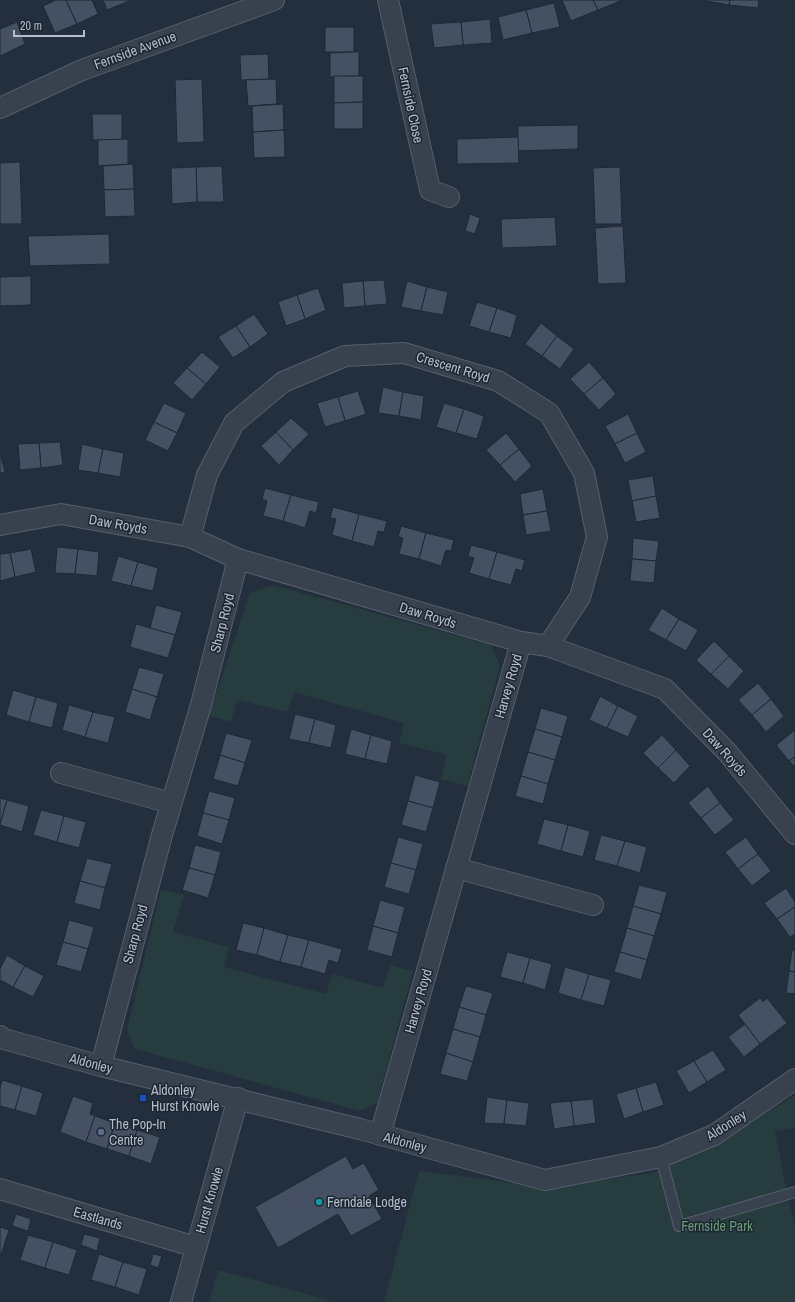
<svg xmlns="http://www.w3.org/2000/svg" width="795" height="1302" font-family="'Archivo Narrow',sans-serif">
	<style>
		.green { fill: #263c3f }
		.building { fill: #455162; stroke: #1f2835 }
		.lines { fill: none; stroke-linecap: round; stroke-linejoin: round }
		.service-casing { stroke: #565f6c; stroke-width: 12 }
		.minor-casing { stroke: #565f6c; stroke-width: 22 }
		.service { stroke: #38414e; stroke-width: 10 }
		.minor { stroke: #38414e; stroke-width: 20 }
		.transit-dot { fill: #1a4fb4; stroke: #1d2633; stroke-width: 1.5 }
		.service-dot { fill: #5c6f8a; stroke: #1d2633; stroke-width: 1.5 }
		.culture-dot { fill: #0f9aa8; stroke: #1d2633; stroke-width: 1.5 }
		.labels { text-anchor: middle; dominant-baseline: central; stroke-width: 3; stroke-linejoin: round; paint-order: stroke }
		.street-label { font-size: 14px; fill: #b4bcc9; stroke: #1d2633 }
		.poi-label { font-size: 14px; fill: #b4bcc9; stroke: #1d2633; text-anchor: start }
		.park-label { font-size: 14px; fill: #6b9a76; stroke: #1d2633 }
	</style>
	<rect width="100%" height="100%" fill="#242f3e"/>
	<g class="green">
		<polygon points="273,585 491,645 500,666 467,786 441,779 447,755 399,743 404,723 294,692 287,712 237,700 231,722 209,715 250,593"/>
		<polygon points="161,890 184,895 173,932 229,947 224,967 326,994 332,974 383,988 390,965 413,971 377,1103 360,1111 135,1049 127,1030"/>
		<polygon points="795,1095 795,1128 775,1131 787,1194 795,1227 795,1302 384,1302 419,1171 549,1187 653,1173 732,1134"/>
		<polygon points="218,1270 335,1302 209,1302"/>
	</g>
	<g class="building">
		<polygon points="56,0 66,0 77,24 55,33 43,6"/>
		<polygon points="66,0 92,0 98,14 77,24"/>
		<polygon points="103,0 129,0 129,1 107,10"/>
		<polygon points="562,0 593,0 598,10 571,21"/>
		<polygon points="593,0 623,0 598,10"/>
		<polygon points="701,0 730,0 729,5"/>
		<polygon points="730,0 759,0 758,8 729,5"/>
		<polygon points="554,3 560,27 532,33 526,10"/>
		<polygon points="526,10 532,33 503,40 498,17"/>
		<polygon points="490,19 492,43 463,45 461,22"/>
		<polygon points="17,22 25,44 0,56 0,29"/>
		<polygon points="461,22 463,45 434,48 431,24"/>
		<rect x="325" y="27" width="29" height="25"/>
		<polygon points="354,52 359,52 359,76 330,77 330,53"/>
		<polygon points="268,54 269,79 241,80 240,55"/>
		<polygon points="334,76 363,76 363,102 334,103"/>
		<polygon points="202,79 204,142 177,143 175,80"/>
		<polygon points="276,79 277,104 248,106 246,80"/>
		<polygon points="363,102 363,129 334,129 334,103"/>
		<polygon points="283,104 284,130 253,132 252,106"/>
		<polygon points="92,114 122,114 122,140 93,140"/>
		<polygon points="578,125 578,149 518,151 518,126"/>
		<polygon points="284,130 285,157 254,158 253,132"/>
		<polygon points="518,137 519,163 457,164 457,139"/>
		<polygon points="128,139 128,164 98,166 98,140"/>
		<polygon points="20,162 22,224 0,224 0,163"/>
		<polygon points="133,164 134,189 104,190 103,166"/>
		<polygon points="222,166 224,202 197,202 196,167"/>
		<polygon points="196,167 197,202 172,204 171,168"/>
		<polygon points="620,167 622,224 595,224 593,168"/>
		<polygon points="134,189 135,216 105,217 104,190"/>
		<polygon points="470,214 480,218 475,234 465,231"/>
		<polygon points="555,217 557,246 502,248 501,219"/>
		<polygon points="623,226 626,283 598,284 595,228"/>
		<polygon points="109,234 110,264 30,266 28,236"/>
		<polygon points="31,276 31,305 0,306 0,277"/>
		<polygon points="384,280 387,304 365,306 363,281"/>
		<polygon points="363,281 365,306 344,308 342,283"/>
		<polygon points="407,281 427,287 421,311 401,307"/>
		<polygon points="427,287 448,292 443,315 421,311"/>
		<polygon points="318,288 326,310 305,319 297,295"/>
		<polygon points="297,295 305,319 286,326 278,302"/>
		<polygon points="477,302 497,308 489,332 469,326"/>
		<polygon points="497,308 517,315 511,338 489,332"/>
		<polygon points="254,314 268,334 250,347 236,326"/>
		<polygon points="541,323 557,336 542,356 525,344"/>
		<polygon points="236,326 250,347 233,358 218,337"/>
		<polygon points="557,336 574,349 560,369 542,356"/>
		<polygon points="202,352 220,367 206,384 187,368"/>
		<polygon points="589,362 603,378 584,394 570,379"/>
		<polygon points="187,368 206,384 192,400 173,383"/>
		<polygon points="603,378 616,394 599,410 584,394"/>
		<polygon points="383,387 403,392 399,416 378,413"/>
		<polygon points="358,391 366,414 345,421 338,397"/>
		<polygon points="403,392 424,396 421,420 399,416"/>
		<polygon points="338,397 345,421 325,427 317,403"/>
		<polygon points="164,403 186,413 177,433 154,422"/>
		<polygon points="444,403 464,409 456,433 436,427"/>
		<polygon points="464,409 484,416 477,439 456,433"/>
		<polygon points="628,414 637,433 615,444 605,426"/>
		<polygon points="291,418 309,434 293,450 276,432"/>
		<polygon points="154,422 177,433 168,451 145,440"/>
		<polygon points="276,432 293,450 279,465 261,446"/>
		<polygon points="506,433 519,449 500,465 486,450"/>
		<polygon points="637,433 646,452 625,463 615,444"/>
		<polygon points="60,442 63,465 41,468 39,443"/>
		<polygon points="39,443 41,468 20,470 18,444"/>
		<polygon points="82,444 103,449 98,473 78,470"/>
		<polygon points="103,449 124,453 120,477 98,473"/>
		<polygon points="519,449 532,466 515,482 500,465"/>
		<polygon points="0,452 5,472 0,473"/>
		<polygon points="653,476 656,496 632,501 628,480"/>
		<polygon points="265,488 291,495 283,521 263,516 267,501 262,499"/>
		<polygon points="543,489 547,511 523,515 520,494"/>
		<polygon points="291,495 319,502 316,513 310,511 305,528 283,521"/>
		<polygon points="656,496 660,518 636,522 632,501"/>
		<polygon points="333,507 359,514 352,541 332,535 336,519 330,518"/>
		<polygon points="547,511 551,531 526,535 523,515"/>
		<polygon points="359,514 387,521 384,532 378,531 374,547 352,541"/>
		<polygon points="401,526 426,533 419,559 399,554 403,538 398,537"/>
		<polygon points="426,533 454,540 451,551 446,550 441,566 419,559"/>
		<polygon points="633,538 659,541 656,561 632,559"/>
		<polygon points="471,545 497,552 489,579 469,573 474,558 468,556"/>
		<polygon points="57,547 78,549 75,574 55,573"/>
		<polygon points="31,549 36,572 15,577 10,553"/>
		<polygon points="78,549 99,552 97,576 75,574"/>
		<polygon points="497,552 525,560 522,571 516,569 511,585 489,579"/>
		<polygon points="10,553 15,577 0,581 0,554"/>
		<polygon points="118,556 138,562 131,586 111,581"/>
		<polygon points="632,559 656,561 654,583 630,581"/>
		<polygon points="138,562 158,568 153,591 131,586"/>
		<polygon points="156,605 182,612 175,635 150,628"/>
		<polygon points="662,608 679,619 666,640 648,630"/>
		<polygon points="679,619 698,630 686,651 666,640"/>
		<polygon points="136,624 175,635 168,658 130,647"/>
		<polygon points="714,641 729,656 711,674 696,660"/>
		<polygon points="729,656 744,671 728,689 711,674"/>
		<polygon points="139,667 164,674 157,697 132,689"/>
		<polygon points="758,683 771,699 752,715 738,700"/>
		<polygon points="132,689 157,697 150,720 125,712"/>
		<polygon points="13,690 36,697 29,722 6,715"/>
		<polygon points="600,696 618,706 607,728 589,720"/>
		<polygon points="36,697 58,703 52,728 29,722"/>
		<polygon points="771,699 784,716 766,732 752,715"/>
		<polygon points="69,705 93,712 85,737 62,730"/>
		<polygon points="618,706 638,716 628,737 607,728"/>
		<polygon points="541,708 568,716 562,737 535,729"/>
		<polygon points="93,712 115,717 108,743 85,737"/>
		<polygon points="295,714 315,719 309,743 289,739"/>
		<polygon points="315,719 336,725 331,748 309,743"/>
		<polygon points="351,729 371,735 365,759 345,754"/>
		<polygon points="535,729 562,737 555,760 528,752"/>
		<polygon points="795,730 795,757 789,761 776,745"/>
		<polygon points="226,733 252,740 245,763 220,755"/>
		<polygon points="371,735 392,741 387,764 365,759"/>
		<polygon points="662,735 676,750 658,768 643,753"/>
		<polygon points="676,750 690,766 674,783 658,768"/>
		<polygon points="528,752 555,760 548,784 521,776"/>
		<polygon points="220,755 245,763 238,786 213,779"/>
		<polygon points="795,757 795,767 789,761"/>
		<polygon points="415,775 440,782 433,808 408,801"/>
		<polygon points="521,776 548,784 543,804 515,796"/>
		<polygon points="708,786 720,803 701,818 688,803"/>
		<polygon points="209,791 235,798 229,820 203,813"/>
		<polygon points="0,798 7,800 0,825"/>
		<polygon points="7,800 29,806 22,832 0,825"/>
		<polygon points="408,801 433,808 426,832 401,825"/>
		<polygon points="720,803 734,820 715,835 701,818"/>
		<polygon points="41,810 64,816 57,842 33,835"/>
		<polygon points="203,813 229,820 222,844 197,836"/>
		<polygon points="64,816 86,822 79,848 57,842"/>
		<polygon points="544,819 568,825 561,851 537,844"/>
		<polygon points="568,825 590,831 583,857 561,851"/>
		<polygon points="601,835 625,841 617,866 594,860"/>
		<polygon points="398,837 423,844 416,870 391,863"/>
		<polygon points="746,837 758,854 738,869 725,852"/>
		<polygon points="625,841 647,847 640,873 617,866"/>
		<polygon points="195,845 221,852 215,875 189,868"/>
		<polygon points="758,854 771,871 752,886 738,869"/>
		<polygon points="87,858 112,864 105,888 80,881"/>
		<polygon points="391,863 416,870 409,894 384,887"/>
		<polygon points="189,868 215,875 208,898 182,890"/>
		<polygon points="80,881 105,888 100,910 74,903"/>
		<polygon points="639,885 667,892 661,914 633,906"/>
		<polygon points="786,888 795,902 795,907 777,919 764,903"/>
		<polygon points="380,900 405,907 398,933 373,926"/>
		<polygon points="633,906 661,914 654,936 627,928"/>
		<polygon points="795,907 795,934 790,937 777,919"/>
		<polygon points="69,920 94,927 88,949 63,942"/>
		<polygon points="243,923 264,928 257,955 236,950"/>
		<polygon points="373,926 398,933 392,957 367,950"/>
		<polygon points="264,928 288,935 280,962 257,955"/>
		<polygon points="627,928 654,936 647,960 620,952"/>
		<polygon points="288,935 309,940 301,967 280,962"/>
		<polygon points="309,940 342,949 338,963 329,960 325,974 301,967"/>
		<polygon points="63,942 88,949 81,972 56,965"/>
		<polygon points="792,950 795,951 795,972 789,971"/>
		<polygon points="507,952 530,958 523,983 500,977"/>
		<polygon points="620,952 647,960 641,980 614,972"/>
		<polygon points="7,955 25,966 13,987 0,980 0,969"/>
		<polygon points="530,958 552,964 545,990 523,983"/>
		<polygon points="25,966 44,976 33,997 13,987"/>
		<polygon points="565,967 589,974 581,1000 558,993"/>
		<polygon points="789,971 795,972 795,994 786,993"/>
		<polygon points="589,974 611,980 604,1006 581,1000"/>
		<polygon points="466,986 493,993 486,1015 459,1007"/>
		<polygon points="760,998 763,1002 767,998 787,1023 760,1044 738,1015"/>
		<polygon points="459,1007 486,1015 480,1037 453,1029"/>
		<polygon points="745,1024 760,1044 744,1057 728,1037"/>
		<polygon points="453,1029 480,1037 473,1062 446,1053"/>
		<polygon points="713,1050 726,1070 707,1082 694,1061"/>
		<polygon points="446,1053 473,1062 467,1081 440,1074"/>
		<polygon points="694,1061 707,1082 689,1093 676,1071"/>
		<polygon points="2,1080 22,1086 15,1110 0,1106 0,1088"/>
		<polygon points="656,1082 664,1105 643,1112 636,1088"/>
		<polygon points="22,1086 43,1093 36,1116 15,1110"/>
		<polygon points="636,1088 643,1112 624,1119 616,1094"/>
		<polygon points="73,1096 93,1103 90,1114 95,1116 86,1142 60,1132"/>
		<polygon points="487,1097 507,1100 504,1124 484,1123"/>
		<polygon points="593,1099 596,1123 574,1126 571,1101"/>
		<polygon points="507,1100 529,1103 526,1126 504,1124"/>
		<polygon points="571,1101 574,1126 554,1129 550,1103"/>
		<polygon points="95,1116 115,1123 107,1149 86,1142"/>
		<polygon points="115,1123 137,1130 129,1156 107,1149"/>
		<polygon points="137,1130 160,1137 151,1164 129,1156"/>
		<polygon points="346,1156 353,1169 364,1163 379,1190 369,1196 382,1219 351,1236 338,1214 278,1248 255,1207"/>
		<polygon points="16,1214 31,1219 28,1231 12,1226"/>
		<polygon points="0,1227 9,1230 1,1255 0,1255"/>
		<polygon points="84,1234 100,1238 97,1251 81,1245"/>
		<polygon points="28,1235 53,1242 45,1268 20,1260"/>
		<polygon points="53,1242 77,1250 69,1275 45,1268"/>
		<polygon points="99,1254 123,1262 115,1287 91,1280"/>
		<polygon points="153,1254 162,1256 158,1268 150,1265"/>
		<polygon points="123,1262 147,1269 139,1295 115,1287"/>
	</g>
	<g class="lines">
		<defs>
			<polyline id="service" points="661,1157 679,1226 795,1192"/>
			<g id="minor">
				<polyline points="388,0 430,190 449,197"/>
				<polyline points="0,108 82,70 274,0"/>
				<polyline points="0,525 61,514 190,537 238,559 521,642 548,646 665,689 727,752 795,834"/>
				<polyline points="190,537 207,475 234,423 283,382 345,356 404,353 498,381 549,413 584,473 597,537 580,597 548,646"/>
				<polyline points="61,773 171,803"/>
				<polyline points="456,868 593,905"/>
				<polyline points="0,1036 4,1039 101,1066 360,1129 545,1180 661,1157 714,1135 795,1079"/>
				<polyline points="101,1066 162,835 201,705 238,559"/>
				<polyline points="380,1135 521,642"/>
				<polyline points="0,1189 196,1247"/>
				<polyline points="181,1302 238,1098"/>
			</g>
		</defs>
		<use href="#service" class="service-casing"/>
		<use href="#minor" class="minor-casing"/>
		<use href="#service" class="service"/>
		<use href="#minor" class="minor"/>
	</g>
	<rect class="transit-dot" x="139" y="1094" width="8" height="8" rx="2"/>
	<circle class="service-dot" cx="101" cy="1132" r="4"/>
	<circle class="culture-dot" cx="319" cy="1202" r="4"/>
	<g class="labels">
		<g class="street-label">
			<text transform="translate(135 50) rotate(-20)">Fernside Avenue</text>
			<text transform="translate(411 105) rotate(78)">Fernside Close</text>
			<text transform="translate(453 367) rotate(17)">Crescent Royd</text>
			<text transform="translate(118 524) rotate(10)">Daw Royds</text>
			<text transform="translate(428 615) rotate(17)">Daw Royds</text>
			<text transform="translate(222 623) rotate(-76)">Sharp Royd</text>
			<text transform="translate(508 686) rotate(-74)">Harvey Royd</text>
			<text transform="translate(725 752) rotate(48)">Daw Royds</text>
			<text transform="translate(135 934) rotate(-75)">Sharp Royd</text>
			<text transform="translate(418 1001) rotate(-74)">Harvey Royd</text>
			<text transform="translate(91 1063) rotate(15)">Aldonley</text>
			<text transform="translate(726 1125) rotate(-32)">Aldonley</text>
			<text transform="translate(405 1142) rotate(15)">Aldonley</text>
			<text transform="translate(209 1200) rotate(-74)">Hurst Knowle</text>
			<text transform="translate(98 1218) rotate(16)">Eastlands</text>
		</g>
		<g class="poi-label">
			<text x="151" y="1090">Aldonley<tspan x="151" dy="16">Hurst Knowle</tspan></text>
			<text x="109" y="1124">The Pop-In<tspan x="109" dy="16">Centre</tspan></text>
			<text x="327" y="1202">Ferndale Lodge</text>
		</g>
		<g class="park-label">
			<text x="717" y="1226">Fernside Park</text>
		</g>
	</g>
	<path d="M14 30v6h70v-6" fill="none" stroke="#b4bcc9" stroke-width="2"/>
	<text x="20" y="30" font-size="12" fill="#b4bcc9" stroke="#1d2633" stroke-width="3" paint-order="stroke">20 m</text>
</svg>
